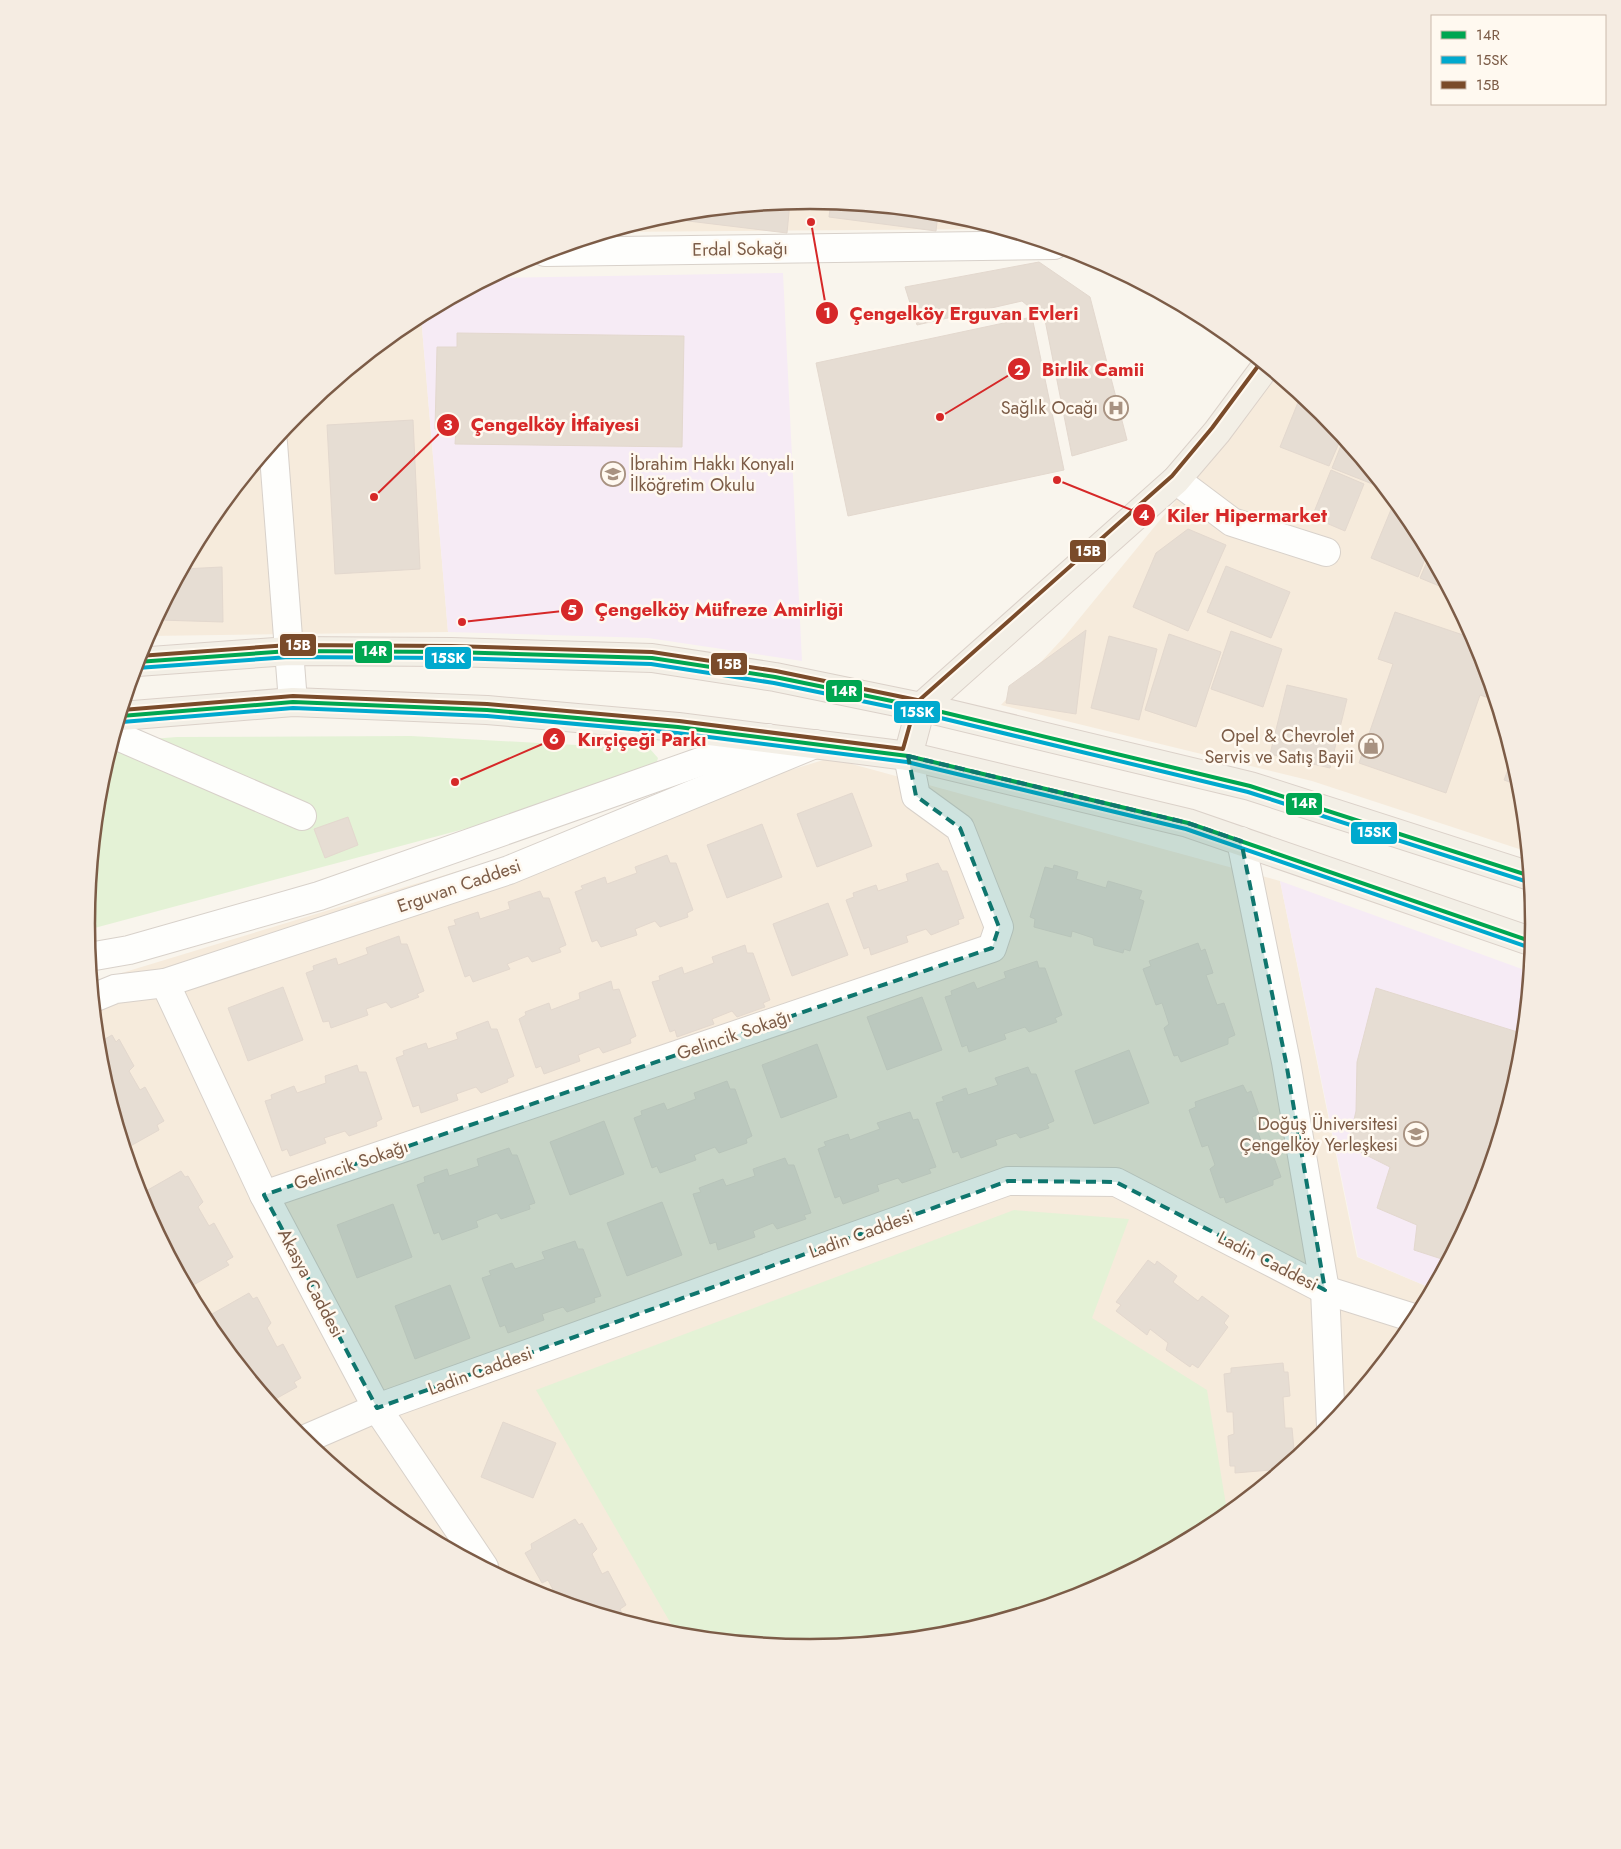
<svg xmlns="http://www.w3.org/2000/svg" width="1621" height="1849" font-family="Jost,sans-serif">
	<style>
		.residential { fill: #f6ebdc }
		.education { fill: #f6ebf5 }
		.green { fill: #e4f2d6 }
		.building { fill: #e6ddd3; stroke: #e3d8ce }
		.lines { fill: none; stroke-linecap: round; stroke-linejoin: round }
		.minor-casing { stroke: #d8d1ca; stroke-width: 30 }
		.major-casing { stroke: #dbd1c9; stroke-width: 30 }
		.minor { stroke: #fefefc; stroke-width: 28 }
		.major { stroke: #f3efe6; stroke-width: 28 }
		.bus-1-casing { stroke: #fff9f0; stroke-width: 8 }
		.bus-2-casing { stroke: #fff9f0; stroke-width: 8 }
		.bus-3-casing { stroke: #fff9f0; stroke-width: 8 }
		.bus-1 { stroke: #00a651; stroke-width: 4 }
		.bus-2 { stroke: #00a9ce; stroke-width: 4 }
		.bus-3 { stroke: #7a4b2a; stroke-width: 4 }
		.marked { fill: #0f766e; fill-opacity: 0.2; stroke: #0f766e; stroke-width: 4; stroke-dasharray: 10 6; stroke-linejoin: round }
		.labels { text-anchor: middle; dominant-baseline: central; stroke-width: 5; stroke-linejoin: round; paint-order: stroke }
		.street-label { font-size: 18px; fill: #7c5c47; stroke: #fff9f0 }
		.poi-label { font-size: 18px; fill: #7c5c47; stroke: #fff9f0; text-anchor: end }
		.rim { fill: none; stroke: #7c5c47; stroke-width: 2.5 }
		.leader { fill: none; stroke: #d62828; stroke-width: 2 }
		.callout-dot { fill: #d62828; stroke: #fff9f0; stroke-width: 2 }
		.mark-label { font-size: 15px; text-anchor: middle; font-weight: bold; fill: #fff }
		.callout-label { font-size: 19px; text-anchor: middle; font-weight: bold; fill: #d62828; stroke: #fff9f0; stroke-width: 5; stroke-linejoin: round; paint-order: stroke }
		.line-badge { stroke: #fff9f0; stroke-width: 2 }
		.badge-label { font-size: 14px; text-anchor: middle; font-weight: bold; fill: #fff }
	</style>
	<rect width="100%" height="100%" fill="#f9f5ed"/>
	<g class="residential">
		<polygon points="811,200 952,214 1000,229 610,232 669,214"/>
		<polygon points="421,316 448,632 148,636 208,522 299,412 408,322"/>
		<polygon points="1278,376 1323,413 1413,522 1480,648 1521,783 1528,852 1312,781 1001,705 1065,636"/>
		<polygon points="830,758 1280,881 1357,1257 1433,1289 1413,1327 1322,1437 1213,1527 1087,1594 952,1635 810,1649 669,1635 533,1594 408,1527 298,1436 208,1327 141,1201 100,1066 92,982"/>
	</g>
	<g class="education">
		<polygon points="783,273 802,661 648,638 448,632 421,316 492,278"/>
		<polygon points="1280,881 1530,972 1521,1066 1480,1202 1433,1289 1358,1257"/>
	</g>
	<g class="green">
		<polygon points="411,736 650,749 658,758 655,768 588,796 87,930 100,783 113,742 177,737"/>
		<polygon points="1014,1210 1129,1219 1092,1318 1207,1390 1226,1505 1225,1516 1213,1527 1087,1594 952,1635 810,1649 678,1636 536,1390"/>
	</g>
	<g class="building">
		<polygon points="790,202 787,233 680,220 680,213"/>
		<polygon points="831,202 938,213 936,231 829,217"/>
		<polygon points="1039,262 1090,297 1127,440 1072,456 1045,320 1022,301 917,325 905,287"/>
		<polygon points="1032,317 1064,470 848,516 816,363"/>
		<polygon points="457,333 684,336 682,447 455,444 456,429 435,429 437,347 457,347"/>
		<polygon points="1301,395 1323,413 1342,436 1329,466 1280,447"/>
		<polygon points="413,420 420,569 335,574 327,425"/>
		<polygon points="1344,438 1381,484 1380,487 1332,468"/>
		<polygon points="1331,470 1364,484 1345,531 1312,517"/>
		<polygon points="1395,500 1413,522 1428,551 1418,577 1371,558"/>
		<polygon points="1188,529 1226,545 1188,631 1133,607 1156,553"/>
		<polygon points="1430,555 1449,590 1420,578"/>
		<polygon points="1226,566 1290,592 1271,638 1207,612"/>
		<polygon points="222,567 223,622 160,620 160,612 183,569"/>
		<polygon points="1395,612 1475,639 1494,695 1492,699 1480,695 1446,793 1359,763 1393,664 1378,659"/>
		<polygon points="1086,630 1076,714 1006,703 1009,686"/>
		<polygon points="1231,631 1282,649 1263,707 1211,689"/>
		<polygon points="1169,634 1221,652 1196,727 1145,710"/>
		<polygon points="1109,636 1157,649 1139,720 1091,708"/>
		<polygon points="1287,685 1347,699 1330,768 1270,754"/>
		<polygon points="1513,757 1521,783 1521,786 1504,780"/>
		<polygon points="852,793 872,846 817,867 797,814"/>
		<polygon points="348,817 358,845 325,858 314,829"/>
		<polygon points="762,824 782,877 727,898 707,845"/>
		<polygon points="667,855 670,863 676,863 693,910 687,913 688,917 660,927 655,921 635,929 637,935 601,947 597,940 592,942 575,892 583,889 581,886 605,877 607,884 637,873 635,867"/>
		<polygon points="938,863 942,871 947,871 964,918 958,920 959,924 931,935 926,929 906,936 908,942 871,955 869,947 864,949 846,900 854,897 853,893 876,885 878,891 908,881 906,874"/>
		<polygon points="1054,865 1078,872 1076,879 1106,888 1108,881 1142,891 1139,899 1144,901 1130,951 1124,949 1123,953 1094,945 1093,938 1072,931 1071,937 1034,927 1035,919 1030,917 1045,867 1053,869"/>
		<polygon points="540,891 543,898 549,898 566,945 559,948 561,952 532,962 528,956 507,964 510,969 473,982 470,975 465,977 448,927 456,925 454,920 478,912 480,919 510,909 508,902"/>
		<polygon points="828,903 848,955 792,976 773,924"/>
		<polygon points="399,936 401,944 407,944 424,991 417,994 419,997 391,1008 386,1002 366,1009 368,1015 331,1028 329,1021 323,1022 306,973 314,970 313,966 336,958 338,965 368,954 366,948"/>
		<polygon points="1198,943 1201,951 1205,949 1213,973 1206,975 1217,1005 1224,1003 1235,1035 1228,1038 1228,1044 1181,1062 1178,1055 1174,1056 1164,1028 1169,1024 1162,1003 1156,1005 1143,969 1151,966 1149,961"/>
		<polygon points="745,945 747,953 753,953 770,1000 763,1003 765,1007 737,1017 732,1011 712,1019 714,1024 677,1037 675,1030 670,1032 652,982 660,980 659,976 682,967 684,974 714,963 712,957"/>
		<polygon points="1037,961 1039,968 1045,968 1062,1015 1055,1018 1057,1022 1029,1032 1025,1027 1004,1034 1006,1039 969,1052 967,1045 962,1047 945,997 952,995 951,991 974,982 977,989 1006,978 1004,972"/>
		<polygon points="611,981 613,990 619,989 636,1036 630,1039 631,1043 603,1053 599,1047 578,1055 580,1061 544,1074 541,1066 536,1068 519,1019 526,1015 525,1012 549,1003 551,1010 580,999 579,993"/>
		<polygon points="283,987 303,1040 248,1061 228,1008"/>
		<polygon points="1376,988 1524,1034 1521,1066 1480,1202 1448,1261 1414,1250 1417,1225 1377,1208 1390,1167 1348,1146 1356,1111 1357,1062"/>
		<polygon points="922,997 942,1050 887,1070 867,1017"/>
		<polygon points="488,1021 491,1029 497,1029 514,1076 507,1079 508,1082 481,1093 476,1087 456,1094 458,1100 421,1113 419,1105 413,1107 396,1058 404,1055 403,1051 426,1043 428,1049 458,1039 456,1033"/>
		<polygon points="112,1035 116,1042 119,1039 134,1066 129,1071 140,1090 145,1087 164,1121 157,1125 159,1130 125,1149 100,1066 98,1043"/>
		<polygon points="817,1044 837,1097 781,1118 762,1065"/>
		<polygon points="1129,1050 1149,1103 1094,1124 1075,1071"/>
		<polygon points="357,1065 359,1072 366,1072 382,1119 376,1122 377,1126 349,1136 345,1131 324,1138 326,1143 290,1156 287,1149 282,1151 265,1101 272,1099 271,1095 294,1086 297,1093 326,1083 325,1076"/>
		<polygon points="1028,1067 1031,1074 1036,1074 1054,1121 1047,1124 1049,1128 1020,1138 1016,1133 995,1140 997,1145 961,1158 958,1151 953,1153 936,1103 944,1101 942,1097 966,1088 968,1095 998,1085 995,1078"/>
		<polygon points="727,1081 730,1089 735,1089 752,1136 746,1139 747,1143 719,1153 715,1147 694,1155 696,1160 660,1173 657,1166 652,1168 634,1118 642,1115 641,1111 664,1103 667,1110 696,1099 694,1093"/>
		<polygon points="1243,1085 1247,1093 1251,1091 1259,1114 1252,1117 1263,1146 1269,1144 1281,1177 1273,1180 1273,1185 1226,1203 1224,1197 1220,1198 1210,1169 1215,1165 1208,1145 1202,1147 1189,1110 1196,1107 1195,1102"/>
		<polygon points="910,1112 913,1120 918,1119 936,1167 929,1169 931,1173 902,1183 898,1178 877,1185 879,1191 843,1204 840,1196 835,1198 818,1149 826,1146 824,1142 848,1134 850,1140 880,1129 877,1123"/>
		<polygon points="604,1121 624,1174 570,1195 550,1142"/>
		<polygon points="509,1148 512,1155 517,1155 535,1203 529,1205 530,1209 501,1219 497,1213 476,1221 478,1227 442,1240 439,1232 434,1234 417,1185 425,1182 424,1177 447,1169 449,1176 479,1166 477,1159"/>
		<polygon points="785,1158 788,1165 794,1165 811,1213 804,1215 806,1219 777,1229 773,1223 753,1231 755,1237 718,1250 716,1242 710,1244 693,1194 701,1192 699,1188 723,1179 726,1186 755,1176 753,1169"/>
		<polygon points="181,1171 185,1177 188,1176 203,1202 198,1207 209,1226 214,1223 233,1257 226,1261 229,1265 188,1288 139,1195"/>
		<polygon points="662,1202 682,1255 627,1276 607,1223"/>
		<polygon points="393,1204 412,1257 357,1278 337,1225"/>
		<polygon points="575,1241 578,1249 583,1249 601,1296 594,1298 595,1302 567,1312 563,1307 542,1314 544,1320 508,1333 505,1325 500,1327 482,1278 491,1275 489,1271 512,1263 515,1269 545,1259 542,1252"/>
		<polygon points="1148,1260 1155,1265 1157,1261 1177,1276 1173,1282 1198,1301 1202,1296 1229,1316 1224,1323 1228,1327 1198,1368 1192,1364 1190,1367 1166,1350 1168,1343 1150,1329 1147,1335 1116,1311 1121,1305 1116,1302"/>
		<polygon points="450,1285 470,1338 415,1359 395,1306"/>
		<polygon points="249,1293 253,1299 257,1297 271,1323 267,1328 277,1347 283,1344 301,1378 294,1382 297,1387 270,1402 206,1323 205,1318"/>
		<polygon points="1283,1363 1284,1372 1288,1372 1290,1396 1283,1397 1285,1428 1292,1428 1295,1460 1286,1463 1283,1469 1235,1473 1235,1466 1230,1466 1228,1436 1234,1434 1233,1412 1227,1412 1224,1374 1231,1373 1231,1368"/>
		<polygon points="503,1422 556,1443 533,1498 481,1477"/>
		<polygon points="575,1519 579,1525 582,1523 597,1549 592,1554 602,1574 608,1571 626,1605 620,1609 622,1614 614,1618 559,1601 548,1580 542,1583 525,1553 532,1549 531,1544"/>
	</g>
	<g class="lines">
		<defs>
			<g id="minor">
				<polyline points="545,252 1054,245"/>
				<polyline points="273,443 293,702"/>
				<polyline points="1176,480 1232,522 1326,552"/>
				<polyline points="115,735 302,816"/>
				<polyline points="1241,841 1286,1062 1325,1290 1331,1426"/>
				<polyline points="89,957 129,950 319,896 768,738"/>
				<polyline points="165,983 264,1195 377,1408 484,1567"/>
				<polyline points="93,998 115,989 165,983 509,870 815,744"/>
				<polyline points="264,1195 992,948 999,927 960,828 916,796 908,756"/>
				<polyline points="303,1440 377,1408 1008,1181 1116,1182 1325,1290 1417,1319"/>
			</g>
			<g id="major">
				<polyline points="137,662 289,651 451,652 652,658 775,677 921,707 1250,786 1530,876"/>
				<polyline points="121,716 293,702 487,710 678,727 908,756 1188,823 1533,942"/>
				<polyline points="908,756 921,707 1176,480 1217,432 1266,366"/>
			</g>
		</defs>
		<use href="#minor" class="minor-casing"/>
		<use href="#major" class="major-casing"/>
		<use href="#minor" class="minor"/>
		<use href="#major" class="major"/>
		<defs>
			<g id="bus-1">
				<polyline points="137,662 289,651 451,652 652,658 775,677 921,707 1250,786 1530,876"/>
				<polyline points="121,716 293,702 487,710 678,727 908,756 1188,823 1533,942"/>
			</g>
			<g id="bus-2">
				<polyline points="137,668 289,657 451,658 651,664 774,683 920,713 1248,792 1528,882"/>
				<polyline points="122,722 293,708 487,716 677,733 907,762 1186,829 1531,948"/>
			</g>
			<g id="bus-3">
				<polyline points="139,656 289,645 451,646 652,652 776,671 922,701"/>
				<polyline points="122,710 293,696 487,704 679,721 903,749 916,703 1172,476 1212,428 1261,362"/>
			</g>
		</defs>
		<use href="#bus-1" class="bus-1-casing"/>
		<use href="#bus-2" class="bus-2-casing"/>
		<use href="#bus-3" class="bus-3-casing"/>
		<use href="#bus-1" class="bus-1"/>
		<use href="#bus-2" class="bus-2"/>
		<use href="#bus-3" class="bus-3"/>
	</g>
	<path class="marked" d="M908 756 1188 823 1241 841 1286 1062 1325 1290 1116 1182 1008 1181 377 1408 264 1195 992 948 999 927 960 828 916 796Z"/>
	<defs>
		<symbol id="hospital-ring" viewBox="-11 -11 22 22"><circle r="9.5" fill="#fff9f0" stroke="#a89281" stroke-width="1.5"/><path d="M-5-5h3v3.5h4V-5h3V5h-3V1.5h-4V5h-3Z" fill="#a89281"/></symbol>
		<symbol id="school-ring" viewBox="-11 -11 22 22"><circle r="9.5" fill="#fff9f0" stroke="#a89281" stroke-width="1.5"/><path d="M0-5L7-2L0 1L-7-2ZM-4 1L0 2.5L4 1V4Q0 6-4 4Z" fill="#a89281"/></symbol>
		<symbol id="shop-ring" viewBox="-11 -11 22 22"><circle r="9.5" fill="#fff9f0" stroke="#a89281" stroke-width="1.5"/><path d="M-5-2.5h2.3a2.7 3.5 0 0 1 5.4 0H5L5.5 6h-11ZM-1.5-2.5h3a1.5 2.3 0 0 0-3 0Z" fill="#a89281"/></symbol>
		<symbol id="university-ring" viewBox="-11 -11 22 22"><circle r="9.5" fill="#fff9f0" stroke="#a89281" stroke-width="1.5"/><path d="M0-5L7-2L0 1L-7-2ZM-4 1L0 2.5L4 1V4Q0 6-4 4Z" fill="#a89281"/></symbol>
	</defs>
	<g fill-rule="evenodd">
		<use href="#hospital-ring" x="1102" y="394" width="28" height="28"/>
		<use href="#school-ring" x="599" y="460" width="28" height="28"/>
		<use href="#shop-ring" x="1357" y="732" width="28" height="28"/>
		<use href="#university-ring" x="1402" y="1120" width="28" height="28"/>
	</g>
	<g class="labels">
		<g class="street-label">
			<text transform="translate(740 249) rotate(-1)">Erdal Sokağı</text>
			<text transform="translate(459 886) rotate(-19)">Erguvan Caddesi</text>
			<text transform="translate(734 1035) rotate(-19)">Gelincik Sokağı</text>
			<text transform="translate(351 1165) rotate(-19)">Gelincik Sokağı</text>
			<text transform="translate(861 1234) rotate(-20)">Ladin Caddesi</text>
			<text transform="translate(1268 1261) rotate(27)">Ladin Caddesi</text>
			<text transform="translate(311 1283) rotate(62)">Akasya Caddesi</text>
			<text transform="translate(480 1371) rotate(-20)">Ladin Caddesi</text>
		</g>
		<g class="poi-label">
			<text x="1098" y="408">Sağlık Ocağı</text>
			<text x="630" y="464" text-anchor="start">İbrahim Hakkı Konyalı<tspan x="630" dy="21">İlköğretim Okulu</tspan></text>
			<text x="1354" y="736">Opel &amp; Chevrolet<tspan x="1354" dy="21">Servis ve Satış Bayii</tspan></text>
			<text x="1398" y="1124">Doğuş Üniversitesi<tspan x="1398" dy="21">Çengelköy Yerleşkesi</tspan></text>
		</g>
	</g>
	<path d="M0 0H1621V1849H0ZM95 924a715 715 0 1 1 1430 0a715 715 0 1 1-1430 0Z" fill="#f5ece2" fill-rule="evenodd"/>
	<path class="rim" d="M95 924a715 715 0 1 1 1430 0a715 715 0 1 1-1430 0Z"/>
	<path class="leader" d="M811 222L827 313M940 417L1019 369M374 497L448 425M1057 480L1144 515M462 622L572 610M455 782L554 739"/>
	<g class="callout-dot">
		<circle cx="811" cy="222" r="5"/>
		<circle cx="940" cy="417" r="5"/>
		<circle cx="374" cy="497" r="5"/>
		<circle cx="1057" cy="480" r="5"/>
		<circle cx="462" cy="622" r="5"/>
		<circle cx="455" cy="782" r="5"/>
		<circle cx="827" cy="313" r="12"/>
		<circle cx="1019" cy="369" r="12"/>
		<circle cx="448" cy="425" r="12"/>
		<circle cx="1144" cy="515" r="12"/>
		<circle cx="572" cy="610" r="12"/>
		<circle cx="554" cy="739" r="12"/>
	</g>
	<g class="mark-label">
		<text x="827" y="318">1</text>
		<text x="1019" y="375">2</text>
		<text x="448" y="430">3</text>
		<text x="1144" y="520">4</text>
		<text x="572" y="615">5</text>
		<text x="554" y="744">6</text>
	</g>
	<g class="callout-label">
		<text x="964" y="320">Çengelköy Erguvan Evleri</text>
		<text x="1093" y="376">Birlik Camii</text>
		<text x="555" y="431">Çengelköy İtfaiyesi</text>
		<text x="1247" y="522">Kiler Hipermarket</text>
		<text x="719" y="616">Çengelköy Müfreze Amirliği</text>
		<text x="642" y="746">Kırçiçeği Parkı</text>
	</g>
	<g class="line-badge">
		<rect x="1069" y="539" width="38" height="24" rx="5" fill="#7a4b2a"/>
		<rect x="279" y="633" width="38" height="24" rx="5" fill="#7a4b2a"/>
		<rect x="354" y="640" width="39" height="24" rx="5" fill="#00a651"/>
		<rect x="424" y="646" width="48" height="24" rx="5" fill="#00a9ce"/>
		<rect x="710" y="652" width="38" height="24" rx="5" fill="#7a4b2a"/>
		<rect x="825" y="679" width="38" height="24" rx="5" fill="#00a651"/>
		<rect x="893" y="700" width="48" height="24" rx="5" fill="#00a9ce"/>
		<rect x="1285" y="792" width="38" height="24" rx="5" fill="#00a651"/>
		<rect x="1350" y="821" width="48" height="24" rx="5" fill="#00a9ce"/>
	</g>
	<g class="badge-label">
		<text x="1088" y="556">15B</text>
		<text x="298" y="650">15B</text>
		<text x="374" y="656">14R</text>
		<text x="448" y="663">15SK</text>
		<text x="729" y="669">15B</text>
		<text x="844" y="696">14R</text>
		<text x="917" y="717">15SK</text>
		<text x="1304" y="808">14R</text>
		<text x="1374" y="837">15SK</text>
	</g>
	<rect x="1431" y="15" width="175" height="90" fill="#fff9f0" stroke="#cbbaac"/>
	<rect x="1441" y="31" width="25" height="8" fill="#00a651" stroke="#cbbaac"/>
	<text x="1476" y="40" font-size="15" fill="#7c5c47">14R</text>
	<rect x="1441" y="56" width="25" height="8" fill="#00a9ce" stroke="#cbbaac"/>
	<text x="1476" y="65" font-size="15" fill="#7c5c47">15SK</text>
	<rect x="1441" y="81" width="25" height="8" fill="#7a4b2a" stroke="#cbbaac"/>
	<text x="1476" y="90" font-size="15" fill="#7c5c47">15B</text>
</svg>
